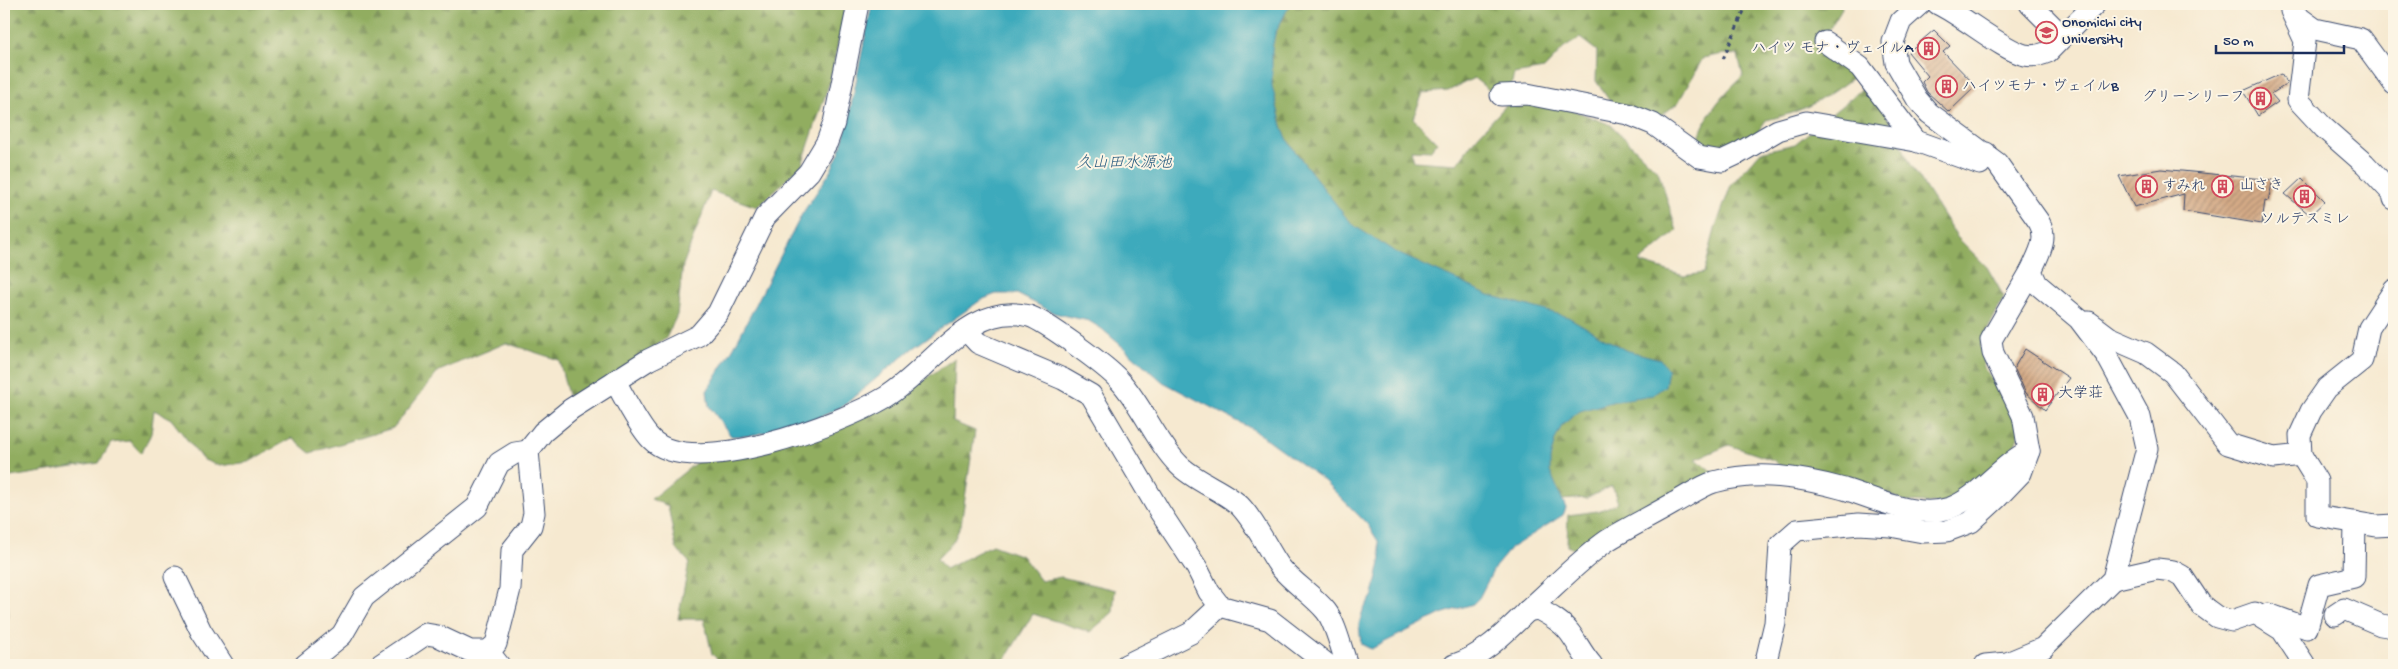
<svg xmlns="http://www.w3.org/2000/svg" width="2398" height="669" font-family="'Gochi Hand','Klee One',sans-serif">
	<style>
		.forest { fill: url(#forest-firs); stroke: #566e5f }
		.water { fill: #3daabc; stroke: #2c6c8d }
		.building { fill: url(#building-hatch) }
		.lines { fill: none; stroke-linecap: round; stroke-linejoin: round }
		.minor-casing { stroke: #3c4b6f; stroke-width: 23 }
		.path { stroke: #3c4b6f; stroke-width: 3; stroke-dasharray: 4 4; stroke-linecap: butt }
		.minor { stroke: #fff; stroke-width: 21 }
		.labels { text-anchor: middle; dominant-baseline: central; stroke-width: 4; stroke-linejoin: round; paint-order: stroke }
		.poi-label { font-size: 15px; fill: #1b2f5e; stroke: #fcf5e5; text-anchor: start }
		.water-label { font-size: 16px; font-style: italic; fill: #275a7f; stroke: #fcf5e5 }
	</style>
	<defs>
		<pattern id="forest-firs" width="22" height="20" patternUnits="userSpaceOnUse" patternTransform="scale(1.25)"><rect width="22" height="20" fill="#91ad60"/><path d="M5 1l3.5 6h-7zM16 11l3.5 6h-7z" fill="#768d52"/></pattern>
		<pattern id="building-hatch" width="6" height="6" patternUnits="userSpaceOnUse" patternTransform="scale(1.25)"><rect width="6" height="6" fill="#d4aa86"/><path d="M-1 1l2-2M0 6l6-6M5 7l2-2" fill="none" stroke="#ab8b71"/></pattern>
	</defs>
	<rect width="100%" height="100%" fill="#fcf5e5"/>
	<filter id="ink" filterUnits="userSpaceOnUse"><feTurbulence type="fractalNoise" baseFrequency=".02" numOctaves="2"/><feDisplacementMap in="SourceGraphic" scale="10" xChannelSelector="R" yChannelSelector="G"/><feConvolveMatrix kernelMatrix="1 2 1 2 8 2 1 2 1" color-interpolation-filters="sRGB"/></filter>
	<filter id="wash" filterUnits="userSpaceOnUse"><feTurbulence type="fractalNoise" baseFrequency=".0096" numOctaves="4" result="noise"/><feDisplacementMap in="SourceGraphic" scale="20" xChannelSelector="R" yChannelSelector="G"/><feGaussianBlur stdDeviation="1.12" result="paint"/><feColorMatrix in="noise" values="0 0 0 0 0 0 0 0 0 0 0 0 0 0 0 0 0 1.4 0 .05"/><feComposite in="paint" operator="in"/></filter>
	<g filter="url(#wash)">
		<rect width="100%" height="100%" fill="#f6e9d0"/>
		<g class="forest">
			<polygon points="4,4 846,4 831,78 802,165 757,207 711,191 683,265 677,315 666,338 639,360 570,403 559,360 506,343 439,371 393,428 310,453 292,438 249,462 219,466 202,459 171,419 154,410 151,434 141,453 130,441 111,443 99,463 4,478"/>
			<path d="M1266 4H1841L1842 8 1821 43 1855 76C1824 99 1804 112 1766 120L1742 155 1712 160 1697 146C1702 118 1722 95 1743 76L1738 55 1723 54 1703 58 1678 103 1655 120 1609 100 1596 81 1597 51 1580 38 1564 48 1544 69 1514 74 1511 86 1490 91 1474 78 1448 91 1423 93 1413 118 1437 142 1430 151 1411 150 1414 161 1457 164 1475 139 1511 100 1570 109 1611 125 1658 171 1677 231 1639 262 1684 276 1704 273 1715 229 1731 185 1760 152 1795 144 1867 85 1886 113 1912 167 1957 237 1987 267 2004 297 1980 345 1984 368 2013 412 2020 432 2011 454 1971 505 1907 502 1859 482 1785 470 1773 460 1729 445 1696 459 1715 474 1581 552 1567 546 1568 515 1598 511 1618 503 1612 486 1587 498 1561 500 1558 511 1515 325 1313 207 1273 119Z"/>
			<polygon points="955,358 953,422 975,431 961,525 953,542 937,559 945,569 992,545 1022,556 1041,581 1061,577 1115,590 1113,612 1090,632 1033,614 1006,658 994,665 723,665 712,654 704,619 678,619 689,562 676,548 668,506 651,499 698,461 897,399"/>
			<path d="M4 591C10 601 8 623 4 635Z"/>
		</g>
		<polygon class="water" points="872,4 1290,4 1275,34 1272,49 1272,86 1283,130 1291,146 1345,216 1356,227 1397,253 1489,295 1568,317 1625,350 1660,359 1668,370 1665,386 1653,395 1615,401 1580,411 1562,425 1555,440 1550,459 1550,472 1566,508 1563,515 1511,548 1495,567 1479,598 1473,604 1441,614 1371,649 1361,644 1359,624 1363,610 1373,595 1381,558 1378,541 1367,524 1323,480 1254,430 1163,382 1102,329 1089,321 1054,313 1017,294 996,294 981,300 913,348 842,407 805,424 748,436 731,436 709,406 707,391 734,347 802,214 830,172 839,153 847,125"/>
		<g id="blocks">
			<g class="building">
				<polygon points="1934,30 1950,46 1943,52 1976,86 1949,112 1927,92 1922,82 1928,76 1908,52"/>
				<polygon points="2281,74 2287,84 2271,94 2278,102 2258,116 2243,91"/>
				<polygon points="2161,169 2273,180 2268,201 2265,200 2262,224 2183,211 2184,194 2134,207 2119,176"/>
				<polygon points="2302,178 2325,201 2310,215 2285,194"/>
				<polygon points="2025,349 2069,378 2045,410 2026,393 2014,368"/>
			</g>
		</g>
	</g>
	<g filter="url(#ink)">
		<use href="#blocks" fill-opacity="0" stroke="#3c4b6f" stroke-width="1"/>
		<g class="lines">
			<defs>
				<g id="minor">
					<path d="M1920 4 1901 21 1893 42 1896 63 1917 99 1929 113 1997 163 2039 222C2049 239 2038 255 2031 271L2037 284 2079 319 2107 356 2140 417 2147 448 2113 579 2043 648 2007 663 1985 665"/>
					<path d="M1938 4C1962 15 2004 51 2025 55 2034 57 2041 55 2048 52L2095 4"/>
					<polyline points="2030,4 2053,27 2065,35"/>
					<polyline points="2291,11 2305,41 2298,100 2324,128 2365,164 2393,194 2394,199"/>
					<polyline points="2293,13 2315,29 2361,39 2394,84"/>
					<polyline points="1825,42 1860,67 1916,141 1980,164 1986,153"/>
					<polyline points="1501,95 1527,94 1628,114 1653,124 1699,157 1722,161 1739,153 1778,130 1806,122 1916,141"/>
					<polyline points="2089,322 2109,337 2146,353 2173,373 2228,444 2274,458 2301,455 2300,435 2311,411 2327,388 2362,360 2369,328 2394,290"/>
					<polyline points="966,330 978,343 1063,379 1091,395 1160,512 1197,568 1209,592 1220,606 1270,620 1328,665"/>
					<path d="M615 381C624 397 639 427 651 439 692 481 843 423 886 397 931 370 970 300 1029 316 1045 321 1108 367 1120 381 1142 405 1156 442 1179 465 1196 482 1225 491 1240 506 1257 524 1266 547 1280 567 1293 583 1313 595 1326 611 1335 622 1342 651 1347 665"/>
					<polyline points="2301,455 2317,481 2317,516 2376,526 2394,525"/>
					<polyline points="175,577 201,631 223,665"/>
					<polyline points="2113,579 2157,569 2173,571 2182,576 2202,606 2217,617 2232,621 2255,613 2282,630 2305,665"/>
					<path d="M1527 611 1538 609C1549 615 1562 622 1570 633 1578 644 1583 655 1592 665"/>
					<polyline points="2268,614 2307,628 2319,585 2354,577 2355,522"/>
					<polyline points="2335,615 2344,609 2381,625 2394,627"/>
					<polyline points="488,651 499,665"/>
					<polyline points="305,665 342,635 364,597 477,507 499,463 515,453 528,451"/>
					<polyline points="380,665 426,634 438,636 470,651 488,651 496,644 510,589 512,550 531,526 534,513 528,451 543,432 571,409 648,360 699,335 718,313 765,217 809,172 827,142 834,123 858,4"/>
					<polyline points="1126,665 1191,633 1220,606"/>
					<path d="M1454 665C1487 655 1512 625 1537 602 1560 581 1582 558 1608 540 1629 527 1652 516 1674 503 1686 497 1701 486 1714 482 1758 470 1800 477 1844 489 1877 499 1915 519 1950 508 1980 497 2000 465 2029 451"/>
					<polyline points="1765,665 1775,623 1780,545 1797,530 1859,524 1890,526 1923,532 1947,531 1971,522 1997,498 2021,473 2029,451 2023,416 1993,353 1991,340 2031,271"/>
				</g>
			</defs>
			<use href="#minor" class="minor-casing"/>
			<polyline class="path" points="1723,59 1747,4"/>
			<use href="#minor" class="minor"/>
		</g>
	</g>
	<defs>
		<symbol id="university-ring" viewBox="-11 -11 22 22"><circle r="9.5" fill="#fcf5e5" stroke="#d1495b" stroke-width="1.5"/><path d="M0-5L7-2L0 1L-7-2ZM-4 1L0 2.5L4 1V4Q0 6-4 4Z" fill="#d1495b"/></symbol>
		<symbol id="building-ring" viewBox="-11 -11 22 22"><circle r="9.5" fill="#fcf5e5" stroke="#d1495b" stroke-width="1.5"/><path d="M-4-6H4V6H1V3H-1V6H-4ZM-2.5-4.3h1.7v1.8h-1.7ZM.8-4.3h1.7v1.8H.8ZM-2.5-1h1.7V.8h-1.7ZM.8-1h1.7V.8H.8Z" fill="#d1495b"/></symbol>
	</defs>
	<g fill-rule="evenodd">
		<use href="#university-ring" x="2034" y="20" width="25" height="25"/>
		<use href="#building-ring" x="1916" y="36" width="25" height="25"/>
		<use href="#building-ring" x="1934" y="74" width="25" height="25"/>
		<use href="#building-ring" x="2248" y="86" width="25" height="25"/>
		<use href="#building-ring" x="2210" y="174" width="25" height="25"/>
		<use href="#building-ring" x="2134" y="174" width="25" height="25"/>
		<use href="#building-ring" x="2292" y="184" width="25" height="25"/>
		<use href="#building-ring" x="2030" y="382" width="25" height="25"/>
	</g>
	<g class="labels">
		<g class="poi-label">
			<text x="2062" y="23">Onomichi city<tspan x="2062" dy="17">University</tspan></text>
			<text x="1913" y="49" text-anchor="end">ハイツ モナ・ヴェイルA</text>
			<text x="1962" y="87">ハイツモナ・ヴェイルB</text>
			<text x="2245" y="98" text-anchor="end">グリーンリーフ</text>
			<text x="2239" y="186">山さき</text>
			<text x="2162" y="187">すみれ</text>
			<text x="2305" y="220" text-anchor="middle">ソルテスミレ</text>
			<text x="2058" y="394">大学荘</text>
		</g>
		<g class="water-label">
			<text x="1124" y="164">久山田水源池</text>
		</g>
	</g>
	<rect width="2398" height="669" fill="none" stroke="#fcf5e5" stroke-width="20"/>
	<path d="M2216 45v8h128v-8" fill="none" stroke="#1b2f5e" stroke-width="2.5"/>
	<text x="2223" y="45" font-size="15" fill="#1b2f5e" stroke="#fcf5e5" stroke-width="4" paint-order="stroke">50 m</text>
</svg>
